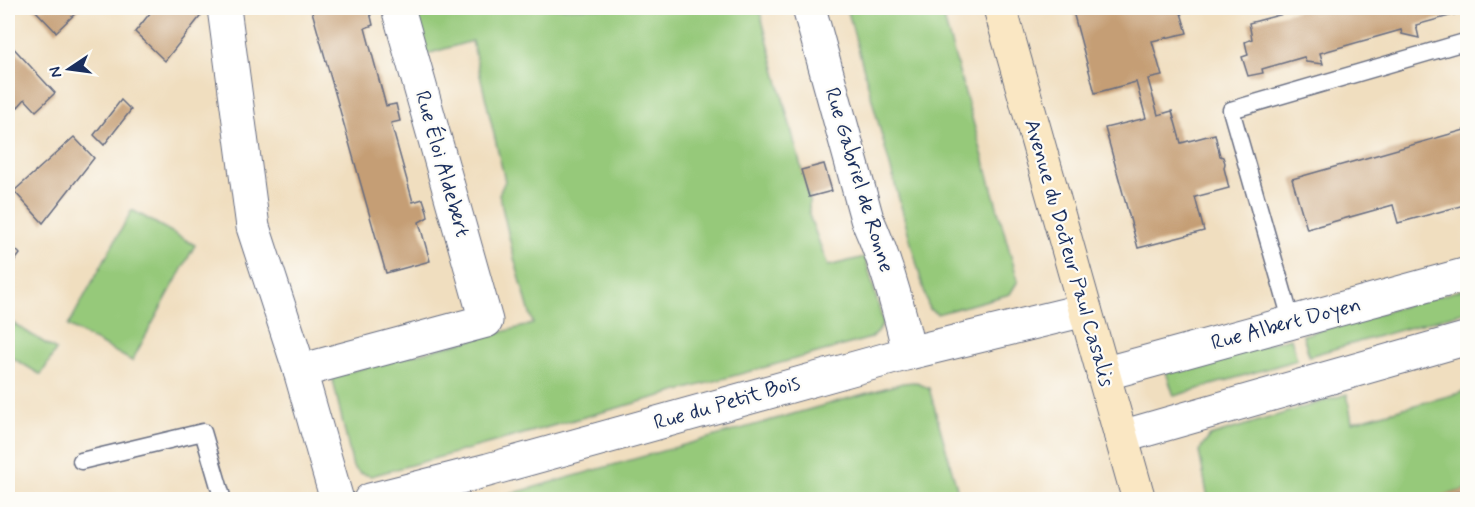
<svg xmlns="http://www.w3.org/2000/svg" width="1475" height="507" font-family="Mynerve,sans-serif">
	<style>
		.green { fill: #96c97a; stroke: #587c6c; stroke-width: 1.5 }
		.building { fill: #c59e74 }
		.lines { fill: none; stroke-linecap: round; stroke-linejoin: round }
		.lane-casing { stroke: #666c80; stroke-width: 19 }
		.street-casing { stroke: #666c80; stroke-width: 35 }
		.secondary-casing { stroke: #666c80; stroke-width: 35 }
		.lane { stroke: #fff; stroke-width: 16 }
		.street { stroke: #fff; stroke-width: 33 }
		.secondary { stroke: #fae7c3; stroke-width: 33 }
		.labels { text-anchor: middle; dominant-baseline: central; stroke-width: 4.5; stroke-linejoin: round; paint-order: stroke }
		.street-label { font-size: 21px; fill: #1b2f5e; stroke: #fdfcf7 }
	</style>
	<rect width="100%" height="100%" fill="#fdfcf7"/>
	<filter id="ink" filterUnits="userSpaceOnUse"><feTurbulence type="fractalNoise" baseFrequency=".0167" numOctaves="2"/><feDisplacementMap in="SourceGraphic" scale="12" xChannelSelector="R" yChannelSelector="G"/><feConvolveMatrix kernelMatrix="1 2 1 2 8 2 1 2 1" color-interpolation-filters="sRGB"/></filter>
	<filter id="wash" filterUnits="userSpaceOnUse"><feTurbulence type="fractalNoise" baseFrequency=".008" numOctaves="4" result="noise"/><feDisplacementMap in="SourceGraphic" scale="24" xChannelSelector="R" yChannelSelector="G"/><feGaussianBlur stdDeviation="1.35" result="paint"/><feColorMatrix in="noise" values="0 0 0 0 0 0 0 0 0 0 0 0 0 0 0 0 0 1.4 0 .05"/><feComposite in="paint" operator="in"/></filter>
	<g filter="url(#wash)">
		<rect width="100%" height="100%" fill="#f0debf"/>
		<g class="green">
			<polygon points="409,8 759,8 809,197 809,215 828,266 865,257 883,322 878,332 871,338 371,476 360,473 353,467 332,376 533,324 514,258 499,194 505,181 472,41 420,56"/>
			<polygon points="847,8 941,8 1018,281 1010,294 937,314 929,309"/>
			<polygon points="132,210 195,245 132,361 68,326"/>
			<polygon points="1467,288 1467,311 1309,356 1303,335"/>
			<polygon points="8,320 56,350 41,375 8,355"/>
			<polygon points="1291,338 1297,360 1174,396 1166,372"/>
			<polygon points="914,382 929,388 960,499 502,499 503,496 903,383"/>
			<polygon points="1467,391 1467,489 1427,500 1208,499 1199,451 1210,436 1347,394 1352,422"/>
		</g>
		<g id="blocks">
			<g class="building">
				<polygon points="33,8 81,8 56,32"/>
				<polygon points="154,8 197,8 203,13 165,61 135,32"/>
				<polygon points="311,8 359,8 359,10 369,8 373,25 365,28 386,106 396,104 400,121 391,123 413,202 423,199 427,211 428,217 419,222 430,261 386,273"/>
				<polygon points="1072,8 1183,8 1181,13 1187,33 1152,41 1162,76 1148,79 1158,115 1172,111 1181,143 1215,134 1220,156 1223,157 1225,163 1224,168 1229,188 1195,197 1204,231 1138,248 1105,128 1146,118 1136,82 1095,93"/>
				<polygon points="1306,8 1468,8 1468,11 1416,25 1419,38 1402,34 1401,30 1320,53 1323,64 1306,62 1304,57 1262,69 1263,73 1248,76 1242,57 1248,55 1245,42 1252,39 1249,23"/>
				<polygon points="8,42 55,93 36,111 25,99 18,107 8,96 9,82 8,80"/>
				<polygon points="121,100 131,110 104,145 94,135"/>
				<polygon points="1468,129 1468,204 1398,223 1393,205 1307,229 1292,179"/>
				<polygon points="74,137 94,158 43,223 14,191"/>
				<polygon points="824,164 832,191 809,197 801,170"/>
				<polygon points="8,241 20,254 8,270"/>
				<polygon points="1468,489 1468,500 1430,500 1430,499"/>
			</g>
		</g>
	</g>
	<g filter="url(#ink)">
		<use href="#blocks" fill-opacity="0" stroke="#666c80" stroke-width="1.5"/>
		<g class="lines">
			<defs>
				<g id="lane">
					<polyline points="1292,323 1231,110 1468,41"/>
					<polyline points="81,461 203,432 223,500"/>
				</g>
				<g id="street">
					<polyline points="224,8 253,227 300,371 337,500"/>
					<path d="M809 8 867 219C886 261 899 308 909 353"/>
					<polyline points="300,371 486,321 398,8"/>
					<polyline points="1103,374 1468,274"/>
					<polyline points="1121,437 1468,338"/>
					<polyline points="370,500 488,470 909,353 1085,310"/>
				</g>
				<polyline id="secondary" points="1000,8 1139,500"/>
			</defs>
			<use href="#lane" class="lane-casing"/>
			<use href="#street" class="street-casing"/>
			<use href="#secondary" class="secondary-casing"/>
			<use href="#lane" class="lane"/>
			<use href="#street" class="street"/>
			<use href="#secondary" class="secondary"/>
		</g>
	</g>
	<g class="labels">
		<g class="street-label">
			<text transform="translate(442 164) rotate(74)">Rue Éloi Aldebert</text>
			<text transform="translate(859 180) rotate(73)">Rue Gabriel de Ronne</text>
			<text transform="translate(1069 253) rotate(74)">Avenue du Docteur Paul Casalis</text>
			<text transform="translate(1286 324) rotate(-15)">Rue Albert Doyen</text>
			<text transform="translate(727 403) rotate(-16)">Rue du Petit Bois</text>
		</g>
	</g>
	<rect width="1475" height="507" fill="none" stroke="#fdfcf7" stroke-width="30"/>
	<g transform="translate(69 69) rotate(257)" stroke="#fdfcf7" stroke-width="4.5" paint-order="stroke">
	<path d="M0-4.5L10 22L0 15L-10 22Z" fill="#1b2f5e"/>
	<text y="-9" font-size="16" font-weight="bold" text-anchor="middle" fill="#1b2f5e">N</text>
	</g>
</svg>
